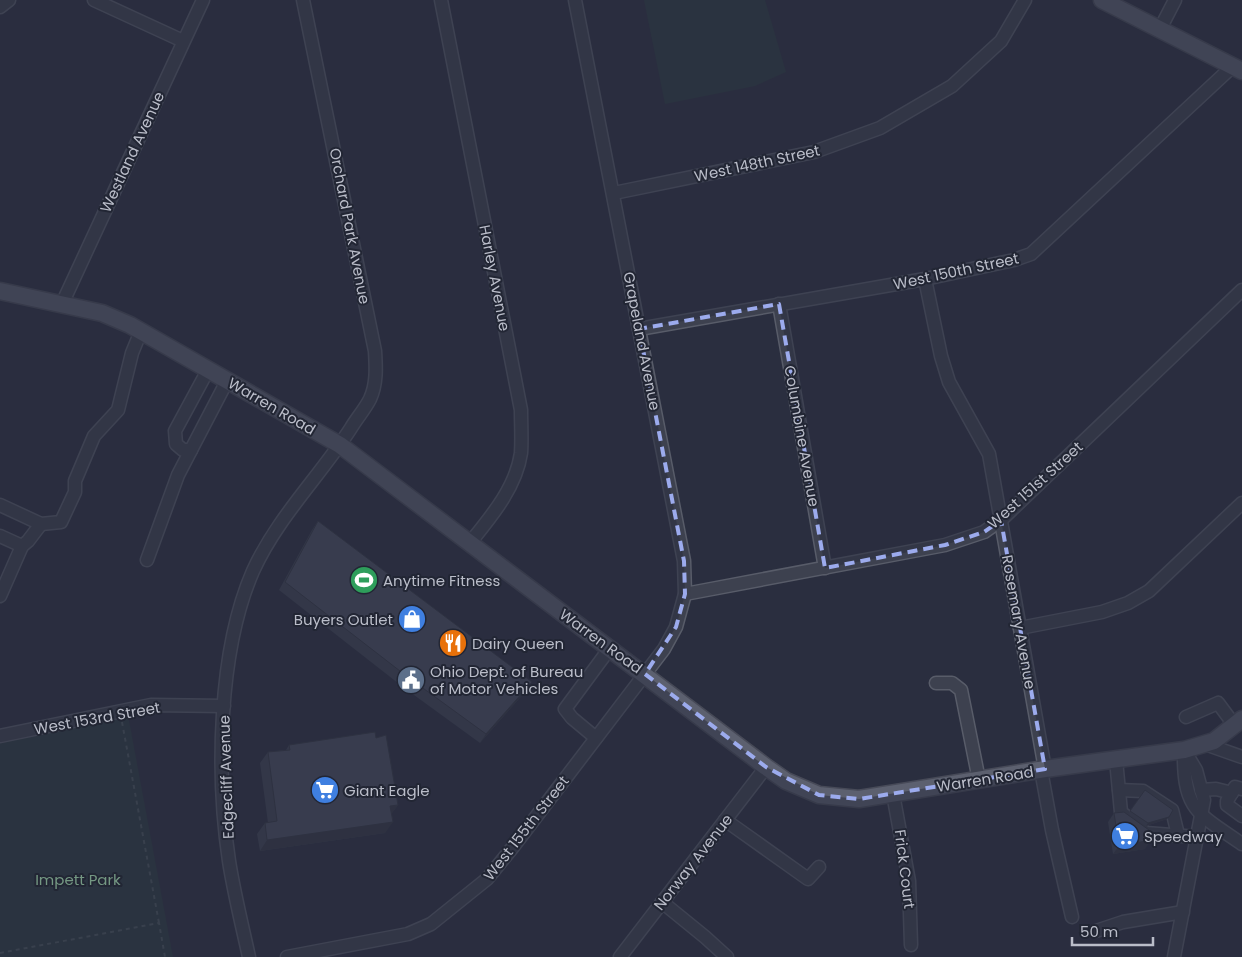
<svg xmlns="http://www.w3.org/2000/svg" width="1242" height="957" font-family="Poppins,sans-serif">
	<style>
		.green { fill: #2b3a40 }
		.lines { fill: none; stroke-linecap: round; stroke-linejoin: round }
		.minor-casing { stroke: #585c69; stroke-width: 15 }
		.major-casing { stroke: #474a58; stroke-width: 19 }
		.path { stroke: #4a575d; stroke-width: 2; stroke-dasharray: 4 4; stroke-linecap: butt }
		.minor { stroke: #3d414f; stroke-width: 12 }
		.major { stroke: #5c606f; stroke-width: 16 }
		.wall { fill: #3f4353 }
		.shaded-wall { fill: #333743 }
		.building { fill: #494e60; stroke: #333743 }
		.marked { fill: none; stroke: #9cabed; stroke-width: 4; stroke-dasharray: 10 6; stroke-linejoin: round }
		.labels { text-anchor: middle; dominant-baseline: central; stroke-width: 4; stroke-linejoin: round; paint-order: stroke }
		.street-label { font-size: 15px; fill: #babdc9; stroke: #222634 }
		.poi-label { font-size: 15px; fill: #babdc9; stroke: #222634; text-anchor: start }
		.park-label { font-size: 15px; fill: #749883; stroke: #222634 }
	</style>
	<rect width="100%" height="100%" fill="#2a2e3f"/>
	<g class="green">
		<polygon points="644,0 765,0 786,72 755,86 665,104"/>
		<polygon points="128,715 173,957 0,957 0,742"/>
	</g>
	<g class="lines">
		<defs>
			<g id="minor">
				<polyline points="94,0 183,41"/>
				<path d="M441 0 521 410C521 424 522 439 521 453 516 488 490 518 469 544"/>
				<polyline points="0,7 9,0"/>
				<polyline points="1160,29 1175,0"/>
				<polyline points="614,193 814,152 880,128 952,86 1001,41 1025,0"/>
				<polyline points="925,279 941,356 949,382 989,454 1045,769"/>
				<polyline points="62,304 203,0"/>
				<polyline points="779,304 825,568"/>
				<polyline points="639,329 925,279 1014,260 1031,254 1233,66"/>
				<polyline points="208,370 175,431 176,444 183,450 191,450 227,381"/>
				<polyline points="0,505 41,524 61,522 75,492 75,481 94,436 118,410 132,353 141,331"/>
				<polyline points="0,536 22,546 28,541 41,524"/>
				<polyline points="147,560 178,475 191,450"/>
				<polyline points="685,594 945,545 984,532 1001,520 1242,290"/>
				<polyline points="0,596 22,546"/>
				<polyline points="1020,628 1102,612 1128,603 1149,591 1242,503"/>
				<polyline points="936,683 952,683 961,690 979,780"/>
				<polyline points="1186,717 1218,703 1235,726"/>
				<polyline points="0,736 151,705 224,706"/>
				<polyline points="596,738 572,718 565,709 610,648"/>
				<polyline points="1205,744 1242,757"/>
				<path d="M1184 750C1183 810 1197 813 1242 844"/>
				<polyline points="1116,760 1121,812 1146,833 1197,837"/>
				<polyline points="1041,770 1052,830 1072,917"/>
				<polyline points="1242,789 1235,787 1227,801 1227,805 1242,816"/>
				<polyline points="1119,790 1143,791 1172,810 1178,835"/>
				<polyline points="1201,790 1216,789 1232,793"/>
				<polyline points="893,794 909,881 911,945"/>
				<polyline points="725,820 808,879 819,867"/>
				<polyline points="662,902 705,937 727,957"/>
				<polyline points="1096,931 1123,922 1183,912"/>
				<path d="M249 957C242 925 234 893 229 861 216 775 218 651 253 571 277 518 320 476 351 428 357 418 365 409 370 399 377 384 376 367 375 351L303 0"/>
				<polyline points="287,957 408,934 431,924 487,879 513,847 664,649 676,627 685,594 684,561 575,0"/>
				<polyline points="620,957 766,767"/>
				<polyline points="1174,957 1204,800 1196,770 1184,750"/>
			</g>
			<g id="major">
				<polyline points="1102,0 1242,71"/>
				<polyline points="0,291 102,313 130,325 340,445 766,767 786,781 819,795 859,799 1045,769 1184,750 1214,741 1242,719"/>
			</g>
		</defs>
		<use href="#minor" class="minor-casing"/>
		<use href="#major" class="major-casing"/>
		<g class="path">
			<polyline points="122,722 159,923"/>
			<polyline points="0,953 159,923 165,957"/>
		</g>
		<use href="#minor" class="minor"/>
		<use href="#major" class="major"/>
	</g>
	<g class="wall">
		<polygon points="318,521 532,682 526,691 480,743 403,687 279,590 312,530"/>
		<polygon points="289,745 398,805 391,814 385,833 260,851 257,834 265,823 268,823 260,763 268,752 286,750"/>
		<polygon points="1145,790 1167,819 1146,826 1128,814"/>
		<polygon points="1114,813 1145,849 1113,854 1108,822"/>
	</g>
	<g class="shaded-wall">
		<polygon points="532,682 526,691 480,743 486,734"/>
		<polygon points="398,805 390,816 390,806"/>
		<polygon points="1169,817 1167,819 1146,826 1148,823"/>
		<polygon points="393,822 385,833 260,851 267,840"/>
		<polygon points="1151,840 1145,849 1113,854 1119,846"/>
	</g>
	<g class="building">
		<polygon points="318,521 532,682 486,734 409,678 285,582"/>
		<polygon points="375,732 376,738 386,735 398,805 390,806 393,822 267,840 265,823 277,821 268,752 290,750 289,745"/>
		<polygon points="1145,790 1173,810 1169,817 1148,823 1130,811"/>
		<polygon points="1124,812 1149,830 1151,840 1119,846 1114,813"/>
	</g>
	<path d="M0 0H1242V957H0ZM779 304 825 568 945 545 984 532 1001 520 1045 769 859 799 819 795 766 767 645 674 676 627 685 594 684 561 639 329Z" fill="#2a2e3f" fill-opacity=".55" fill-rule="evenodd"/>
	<path class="marked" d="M779 304 825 568 945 545 984 532 1001 520 1045 769 859 799 819 795 766 767 645 674 676 627 685 594 684 561 639 329Z"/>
	<defs>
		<symbol id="stadium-disc" viewBox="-11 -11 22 22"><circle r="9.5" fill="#2e9e5b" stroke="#222634"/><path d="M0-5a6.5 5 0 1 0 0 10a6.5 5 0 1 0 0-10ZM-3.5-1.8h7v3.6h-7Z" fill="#fff"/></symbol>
		<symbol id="shop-disc" viewBox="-11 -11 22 22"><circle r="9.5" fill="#3f7fe0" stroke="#222634"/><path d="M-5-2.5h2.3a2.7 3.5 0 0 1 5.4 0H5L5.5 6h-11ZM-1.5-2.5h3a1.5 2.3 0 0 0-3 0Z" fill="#fff"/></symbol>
		<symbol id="restaurant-disc" viewBox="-11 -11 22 22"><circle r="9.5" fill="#e8710a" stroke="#222634"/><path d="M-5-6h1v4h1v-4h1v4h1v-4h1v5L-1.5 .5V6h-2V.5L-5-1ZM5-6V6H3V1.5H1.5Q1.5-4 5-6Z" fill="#fff"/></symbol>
		<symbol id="civic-disc" viewBox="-11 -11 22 22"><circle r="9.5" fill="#5c6f8a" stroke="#222634"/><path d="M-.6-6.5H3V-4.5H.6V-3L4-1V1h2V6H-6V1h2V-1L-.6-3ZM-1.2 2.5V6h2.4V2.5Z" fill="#fff"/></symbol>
		<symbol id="supermarket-disc" viewBox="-11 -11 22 22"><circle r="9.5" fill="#3f7fe0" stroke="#222634"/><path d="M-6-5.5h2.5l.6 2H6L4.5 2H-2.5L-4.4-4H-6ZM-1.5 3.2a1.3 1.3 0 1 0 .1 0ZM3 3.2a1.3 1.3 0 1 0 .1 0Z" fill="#fff"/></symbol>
	</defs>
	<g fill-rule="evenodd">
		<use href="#stadium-disc" x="348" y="564" width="32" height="32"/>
		<use href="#shop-disc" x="396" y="603" width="32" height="32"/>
		<use href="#restaurant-disc" x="437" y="627" width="32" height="32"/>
		<use href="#civic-disc" x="395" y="664" width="32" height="32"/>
		<use href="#supermarket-disc" x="309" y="774" width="32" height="32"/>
		<use href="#supermarket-disc" x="1109" y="820" width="32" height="32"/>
	</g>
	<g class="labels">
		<g class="street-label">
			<text transform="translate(132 152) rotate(-65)">Westland Avenue</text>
			<text transform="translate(757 163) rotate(-12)">West 148th Street</text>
			<text transform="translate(350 226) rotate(79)">Orchard Park Avenue</text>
			<text transform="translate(956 271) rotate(-12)">West 150th Street</text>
			<text transform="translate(495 278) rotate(79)">Harley Avenue</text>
			<text transform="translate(642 341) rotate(79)">Grapeland Avenue</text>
			<text transform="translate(272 406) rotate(30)">Warren Road</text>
			<text transform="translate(802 436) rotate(80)">Columbine Avenue</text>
			<text transform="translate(1035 485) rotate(-42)">West 151st Street</text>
			<text transform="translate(1019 622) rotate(80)">Rosemary Avenue</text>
			<text transform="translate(601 641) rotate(36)">Warren Road</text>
			<text transform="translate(97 718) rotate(-10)">West 153rd Street</text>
			<text transform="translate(226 777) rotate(-92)">Edgecliff Avenue</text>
			<text transform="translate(985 779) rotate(-9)">Warren Road</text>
			<text transform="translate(526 828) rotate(-52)">West 155th Street</text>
			<text transform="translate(693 862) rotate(-52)">Norway Avenue</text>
			<text transform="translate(905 869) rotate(83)">Frick Court</text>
		</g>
		<g class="poi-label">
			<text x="383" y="580">Anytime Fitness</text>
			<text x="393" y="619" text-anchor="end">Buyers Outlet</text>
			<text x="472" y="643">Dairy Queen</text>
			<text x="430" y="671">Ohio Dept. of Bureau<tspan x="430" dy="17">of Motor Vehicles</tspan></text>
			<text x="344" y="790">Giant Eagle</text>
			<text x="1144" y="836">Speedway</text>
		</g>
		<g class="park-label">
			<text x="78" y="879">Impett Park</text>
		</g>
	</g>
	<path d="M1072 937v8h81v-8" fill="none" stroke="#babdc9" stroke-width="2.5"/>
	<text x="1080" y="937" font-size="15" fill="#babdc9" stroke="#222634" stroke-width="4" paint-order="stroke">50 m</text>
</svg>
